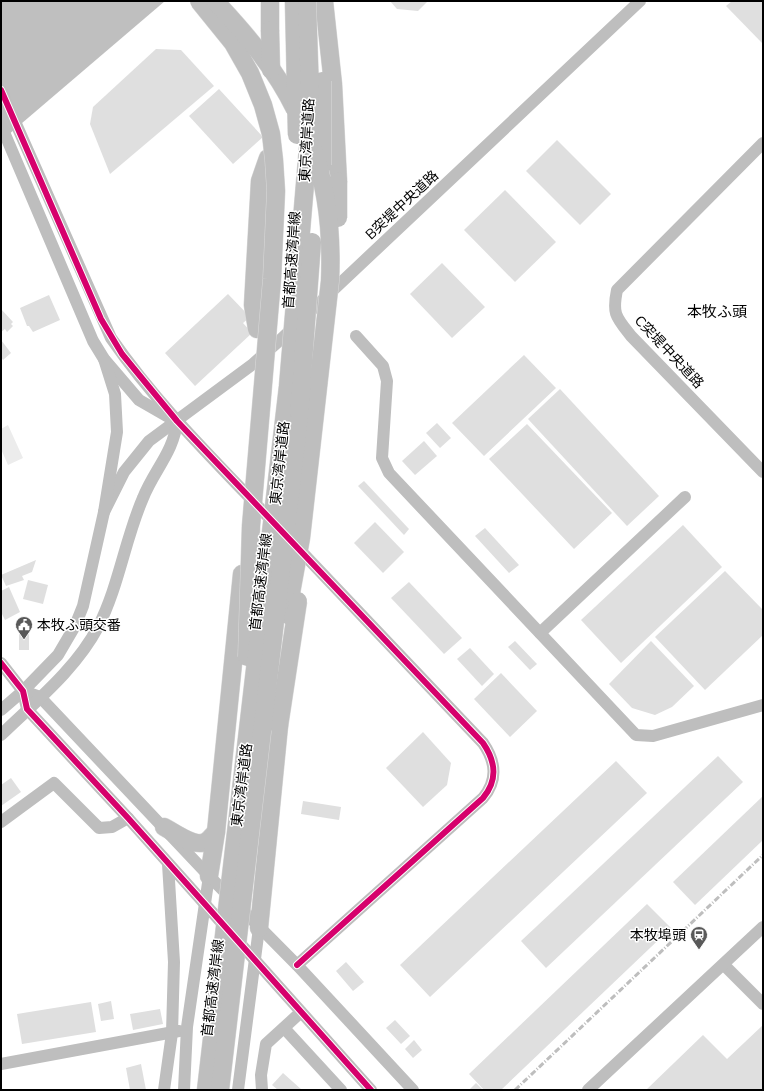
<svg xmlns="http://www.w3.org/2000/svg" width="764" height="1091" font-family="'Nunito Sans','Noto Sans JP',sans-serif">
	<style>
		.green { fill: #ececec }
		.water { fill: #bfbfbf }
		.building { fill: #dfdfdf }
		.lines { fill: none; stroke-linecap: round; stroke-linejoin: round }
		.highway-casing { stroke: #dbdbdb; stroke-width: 19 }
		.minor { stroke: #bebebe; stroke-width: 12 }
		.highway { stroke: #bebebe; stroke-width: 18 }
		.rail { stroke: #bebebe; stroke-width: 3; stroke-dasharray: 6 2 1 2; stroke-linecap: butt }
		.highway-bridge-casing { stroke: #dbdbdb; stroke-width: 19; stroke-linecap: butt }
		.highway-bridge { stroke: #bebebe; stroke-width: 18 }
		.cycleway-casing { stroke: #fff; stroke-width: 8 }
		.cycleway { stroke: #d6006c; stroke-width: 6 }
		.labels { text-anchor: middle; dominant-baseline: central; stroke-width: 3; stroke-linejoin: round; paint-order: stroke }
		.street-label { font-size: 14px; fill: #000; stroke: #fff }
		.poi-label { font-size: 14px; fill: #000; stroke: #fff; text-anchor: start }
		.neighbourhood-label { font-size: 15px; fill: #000; stroke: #fff }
	</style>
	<rect width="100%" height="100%" fill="#fff"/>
	<polygon class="green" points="8,425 23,458 8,465 1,449 1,429"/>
	<polygon class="water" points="1,1 165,1 1,141"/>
	<g class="building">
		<polygon points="390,1 428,1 418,11 397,9"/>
		<polygon points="732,1 763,1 763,44 726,6"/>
		<polygon points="156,49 181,50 214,86 110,174 90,124 93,107"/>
		<polygon points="219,89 263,137 233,164 189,116"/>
		<polygon points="557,140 611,194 580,225 526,171"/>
		<polygon points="505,190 556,242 515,282 464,230"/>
		<polygon points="442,263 485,307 452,338 410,294"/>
		<polygon points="228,294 250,317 243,323 252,333 195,386 165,353"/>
		<polygon points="49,295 60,320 33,332 29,326 27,326 20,308"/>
		<polygon points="1,309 13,322 11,324 13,326 7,332 5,329 1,332"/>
		<polygon points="1,340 11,353 3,360 1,357"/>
		<polygon points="524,355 556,388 484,456 452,423"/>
		<polygon points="560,389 659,496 627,526 528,419"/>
		<polygon points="437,423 451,438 440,448 426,433"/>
		<polygon points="527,424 612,513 574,549 489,459"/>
		<polygon points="424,441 437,456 415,475 402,461"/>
		<polygon points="364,481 409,529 404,535 358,486"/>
		<polygon points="375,522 404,552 383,573 354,543"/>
		<polygon points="683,525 722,567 621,663 581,620"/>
		<polygon points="485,528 519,565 509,573 475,536"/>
		<polygon points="36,560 32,572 22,576 24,580 6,586 1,575"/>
		<polygon points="725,571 763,610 763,635 705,690 655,637"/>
		<polygon points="28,580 48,585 43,604 23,599"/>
		<polygon points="409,582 462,638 444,654 391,598"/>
		<polygon points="9,587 20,612 5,620 1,612 1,591"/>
		<rect x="19" y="630" width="10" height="20"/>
		<polygon points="515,641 537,664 530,670 508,647"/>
		<polygon points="651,641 694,686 672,707 655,715 632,708 609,684"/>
		<polygon points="470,648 494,674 482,686 457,659"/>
		<polygon points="501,673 537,711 510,737 474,699"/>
		<polygon points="423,732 451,763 447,785 423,807 386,768"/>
		<polygon points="718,756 743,782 546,968 521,941"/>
		<polygon points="616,761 647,793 430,997 400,965"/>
		<polygon points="11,778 21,792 1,806 1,785"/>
		<polygon points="763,796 763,840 695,905 673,882"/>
		<polygon points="303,801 341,807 339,820 301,814"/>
		<polygon points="647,904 671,928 501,1090 484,1090 469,1074"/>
		<polygon points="346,962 364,982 353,991 336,971"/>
		<polygon points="111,1001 114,1019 101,1021 98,1004"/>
		<polygon points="91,1002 96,1032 22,1044 17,1014"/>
		<polygon points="160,1009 163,1024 133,1030 130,1014"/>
		<polygon points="395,1020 410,1036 401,1044 386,1028"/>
		<polygon points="763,1025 763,1090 646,1090 703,1035 727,1059"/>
		<polygon points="414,1040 422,1050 413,1058 405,1049"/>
		<polygon points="141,1064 146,1090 130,1090 126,1068"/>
		<polygon points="283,1073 302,1090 278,1090 272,1085"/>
		<polygon points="476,1083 483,1090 469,1090"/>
	</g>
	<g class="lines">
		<defs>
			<g id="highway">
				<polyline points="270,1 270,30"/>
				<polyline points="324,1 333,84 338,181"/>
				<polyline points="257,329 253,305 260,181 268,158"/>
				<path d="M164 827C174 832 196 849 207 841 210 839 213 835 216 832"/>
				<polyline points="209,876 216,832 242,574"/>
				<polyline points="259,928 279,726"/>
			</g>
		</defs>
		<use href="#highway" class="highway-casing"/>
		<g class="minor">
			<path d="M1 90 111 338C158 406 218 464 275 524"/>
			<polyline points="1,125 93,341 104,359 139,400 172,419"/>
			<path d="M763 143 617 290C612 314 616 317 631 336L763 472"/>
			<polyline points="356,336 383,366 387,381 382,458 389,473 636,735 653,736 763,705"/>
			<polyline points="104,512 124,472 149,441 253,364 279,341 640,1"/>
			<path d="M296 546 483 743C496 762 498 780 483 798L297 965"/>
			<polyline points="540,633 685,497"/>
			<polyline points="1,663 23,691 27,709 128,818 371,1090"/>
			<polyline points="23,691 40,697 209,876 297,965 413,1090"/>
			<polyline points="1,710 23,691 58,655 75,626 83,606 104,512 117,432 115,394 104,359"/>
			<path d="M1 735C35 702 76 669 98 627 119 586 125 539 143 498 154 470 174 452 177 421"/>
			<polyline points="1,822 54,783 99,828 112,827 128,818"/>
			<polyline points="724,965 763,1004"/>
			<polyline points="284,1028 341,1090"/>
			<polyline points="1,1064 179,1031"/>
			<polyline points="164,1090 172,1033 174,962 168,864"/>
			<polyline points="184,1090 187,1027 209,876"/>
			<polyline points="238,1090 259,928"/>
			<polyline points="262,1090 261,1075 266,1044 301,1012"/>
			<polyline points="588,1090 763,927"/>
		</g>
		<use href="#highway" class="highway"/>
		<polyline class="rail" points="515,1090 763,855"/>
		<defs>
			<g id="highway-bridge">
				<polyline points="199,1 233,43 250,73 263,105 271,134 274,160 276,191 272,279 251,526 247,657"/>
				<path d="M215 1C246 34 275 68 295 109"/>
				<polyline points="294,1 297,135"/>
				<polyline points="270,30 271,70"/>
				<polyline points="322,81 322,165"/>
				<polyline points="338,181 338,218"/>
				<path d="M287 615 301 538 330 281C332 236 328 190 312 147"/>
				<polyline points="279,726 298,601"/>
				<polyline points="206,1090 288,386 309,136 310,92 307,1"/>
				<polyline points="220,1090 299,417 312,242"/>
			</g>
		</defs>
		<use href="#highway-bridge" class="highway-bridge-casing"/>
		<use href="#highway-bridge" class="highway-bridge"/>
		<defs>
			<g id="cycleway">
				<path d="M1 90 101 319 122 354 177 421 483 743C496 762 498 780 483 798L297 965"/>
				<polyline points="1,663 23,691 27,709 128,818 371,1090"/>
			</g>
		</defs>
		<use href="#cycleway" class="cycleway-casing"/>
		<use href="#cycleway" class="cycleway"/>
	</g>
	<defs>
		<symbol id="civic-pin" viewBox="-11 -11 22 30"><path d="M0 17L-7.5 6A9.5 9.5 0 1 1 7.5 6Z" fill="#595959" stroke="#fff"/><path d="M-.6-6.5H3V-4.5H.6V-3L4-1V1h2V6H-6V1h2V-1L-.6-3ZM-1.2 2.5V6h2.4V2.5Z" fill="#fff"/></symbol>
		<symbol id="station-pin" viewBox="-11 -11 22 30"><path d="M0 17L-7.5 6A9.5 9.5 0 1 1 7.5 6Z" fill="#595959" stroke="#fff"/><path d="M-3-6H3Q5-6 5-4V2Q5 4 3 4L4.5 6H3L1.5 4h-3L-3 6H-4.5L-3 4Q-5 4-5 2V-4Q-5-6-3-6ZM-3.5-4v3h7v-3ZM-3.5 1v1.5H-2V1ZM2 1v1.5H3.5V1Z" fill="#fff"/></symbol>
	</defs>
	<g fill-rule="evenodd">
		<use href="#civic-pin" x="14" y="615" width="20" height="27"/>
		<use href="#station-pin" x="689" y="925" width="20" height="27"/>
	</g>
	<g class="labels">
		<g class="street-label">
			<text transform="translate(307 140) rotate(-87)">東京湾岸道路</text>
			<text transform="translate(402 205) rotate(-43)">B突堤中央道路</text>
			<text transform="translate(292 260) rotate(-86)">首都高速湾岸線</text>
			<text transform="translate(669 352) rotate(47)">C突堤中央道路</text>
			<text transform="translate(280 463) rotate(-84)">東京湾岸道路</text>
			<text transform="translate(261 582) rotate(-83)">首都高速湾岸線</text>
			<text transform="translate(242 785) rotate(-83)">東京湾岸道路</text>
			<text transform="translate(213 988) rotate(-83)">首都高速湾岸線</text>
		</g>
		<g class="poi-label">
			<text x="37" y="625">本牧ふ頭交番</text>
			<text x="686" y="935" text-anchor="end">本牧埠頭</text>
		</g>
		<g class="neighbourhood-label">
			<text x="717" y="312">本牧ふ頭</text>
		</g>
	</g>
	<rect width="764" height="1091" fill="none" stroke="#000000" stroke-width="4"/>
</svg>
